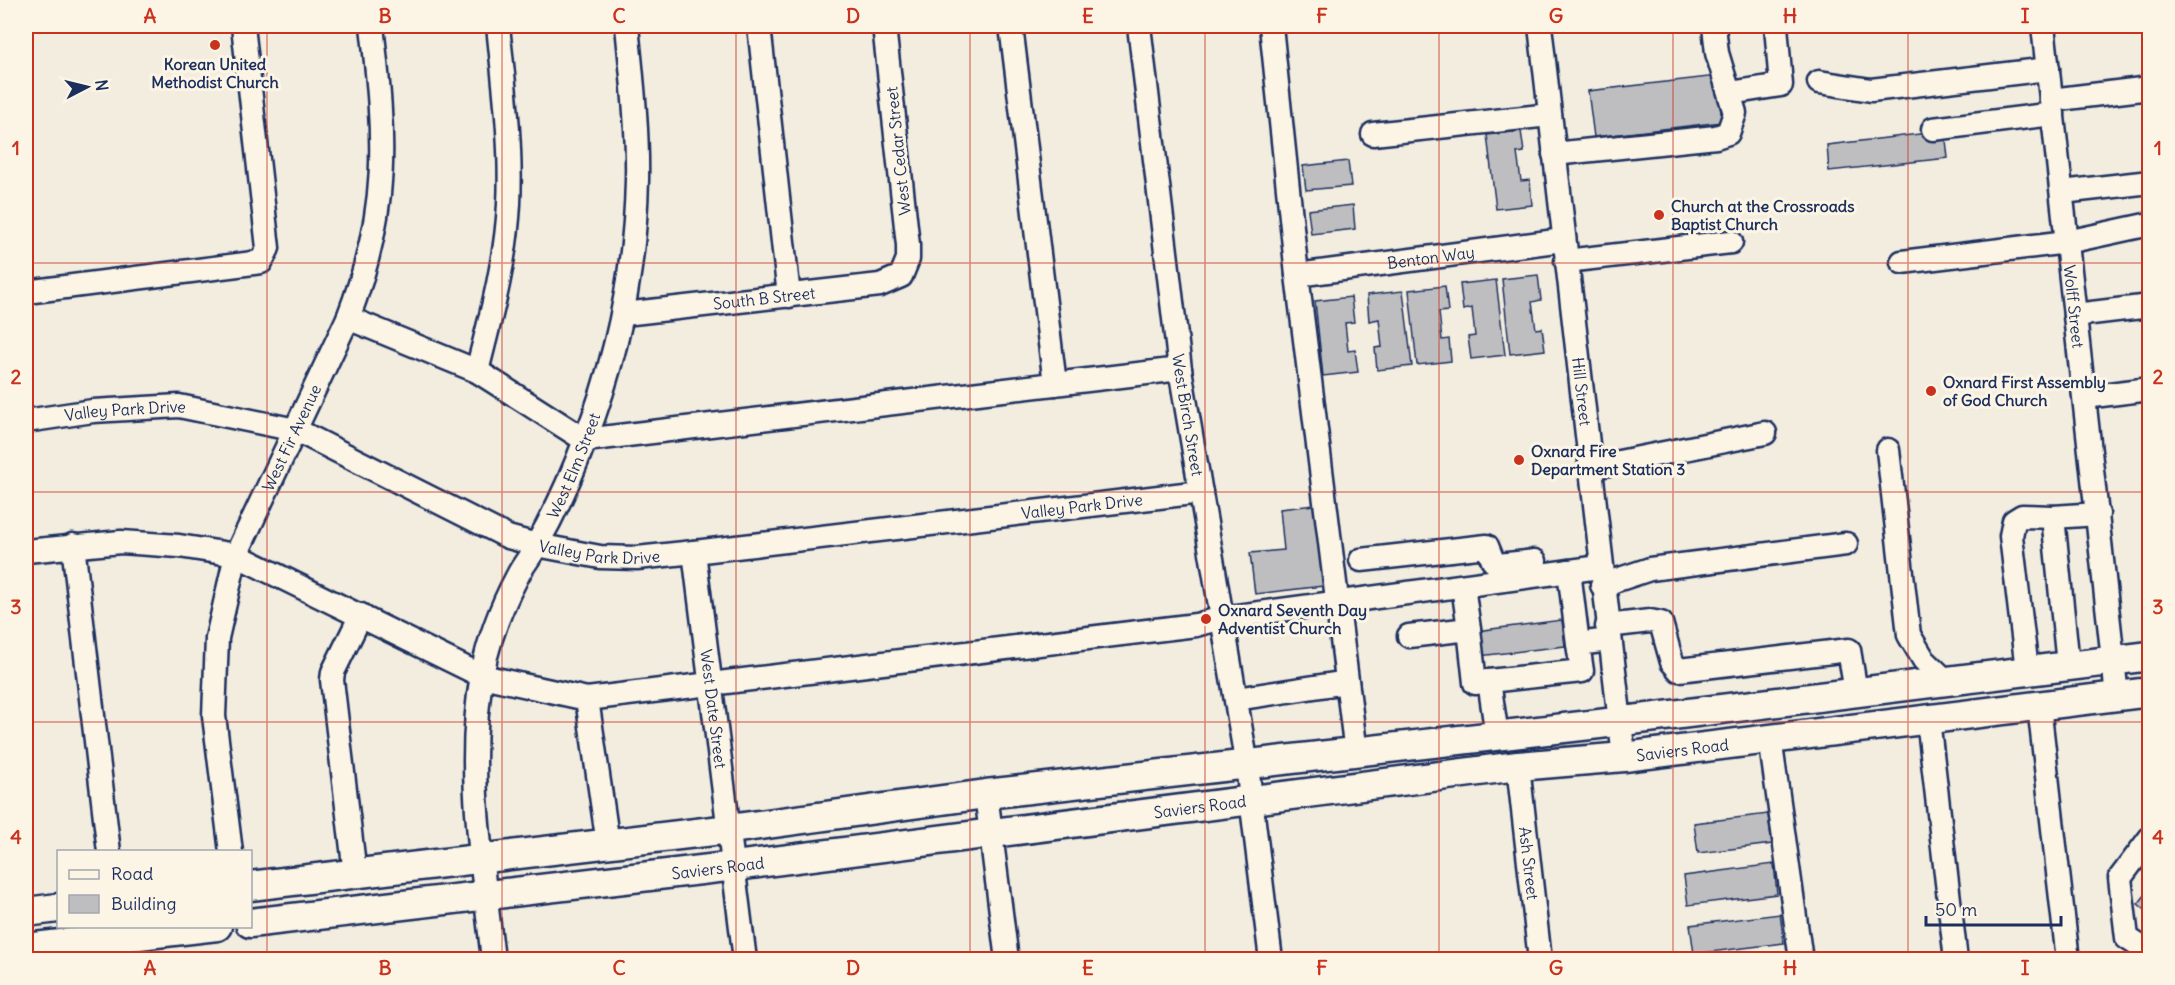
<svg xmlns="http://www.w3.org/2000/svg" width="2175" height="985" font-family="Delius,sans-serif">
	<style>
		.building { fill: #bebec0; stroke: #1b2f5e; stroke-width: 1.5 }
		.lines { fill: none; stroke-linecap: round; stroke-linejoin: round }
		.minor-casing { stroke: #1b2f5e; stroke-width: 27 }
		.major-casing { stroke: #1b2f5e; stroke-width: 33 }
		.minor { stroke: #fcf5e5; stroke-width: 22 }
		.major { stroke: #fcf5e5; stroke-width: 28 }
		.grid { fill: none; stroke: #c8321e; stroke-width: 1.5; stroke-opacity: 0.55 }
		.poi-dot { fill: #c8321e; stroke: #fcf5e5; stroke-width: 2 }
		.labels { text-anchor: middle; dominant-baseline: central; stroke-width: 6; stroke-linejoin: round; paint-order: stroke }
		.poi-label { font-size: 16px; font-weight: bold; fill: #1b2f5e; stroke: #fcf5e5; text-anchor: start }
		.street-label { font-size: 16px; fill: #1b2f5e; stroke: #fcf5e5 }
		.neatline { fill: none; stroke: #c8321e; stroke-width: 2 }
		.grid-label { font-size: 20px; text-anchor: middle; font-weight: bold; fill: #c8321e }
	</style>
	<rect width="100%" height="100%" fill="#f3ede0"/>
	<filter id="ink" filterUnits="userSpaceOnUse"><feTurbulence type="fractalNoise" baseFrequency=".0167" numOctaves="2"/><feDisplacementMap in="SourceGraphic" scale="12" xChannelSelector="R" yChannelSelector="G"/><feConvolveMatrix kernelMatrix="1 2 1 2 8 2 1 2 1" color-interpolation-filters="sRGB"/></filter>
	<g filter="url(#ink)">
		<g class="building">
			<polygon points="1717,76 1722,122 1594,137 1588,91"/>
			<polygon points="1521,131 1524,152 1517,153 1521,181 1530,180 1532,205 1496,209 1487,135"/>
			<polygon points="1945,131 1948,158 1829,171 1827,145"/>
			<polygon points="1348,161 1351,186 1306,190 1303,166"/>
			<polygon points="1353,205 1355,229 1311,234 1308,210"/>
			<polygon points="1538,275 1541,300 1532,302 1536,329 1542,328 1545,350 1510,354 1502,279"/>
			<polygon points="1496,280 1505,355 1471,359 1468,337 1475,336 1472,308 1463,310 1460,284"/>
			<polygon points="1445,286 1448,311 1439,312 1442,340 1449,339 1451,361 1417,365 1409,290"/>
			<polygon points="1403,291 1412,366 1377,370 1375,348 1382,347 1379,319 1369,321 1367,295"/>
			<polygon points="1351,297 1354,322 1345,323 1348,351 1355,350 1358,372 1323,376 1315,301"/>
			<polygon points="1314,505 1323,586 1255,594 1250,553 1284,550 1280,509"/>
			<polygon points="1562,620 1565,646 1479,656 1476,631"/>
			<polygon points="1768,814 1772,844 1698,853 1694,823"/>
			<polygon points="1774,864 1777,894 1688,905 1684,876"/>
			<polygon points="2150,889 2150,914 2138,904"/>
			<polygon points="1780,914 1784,943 1694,954 1690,925"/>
		</g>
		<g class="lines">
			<defs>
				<g id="minor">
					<polyline points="759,26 789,296"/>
					<polyline points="1011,26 1055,384"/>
					<path id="s1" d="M1139 26 1180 369 1247 766 1271 960"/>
					<polyline points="1271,26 1297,275 1356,753"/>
					<path id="s2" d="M1540 26 1624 757"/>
					<path id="s3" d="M2043 26 2117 696"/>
					<polyline points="1819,82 1871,90 2048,69"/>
					<polyline points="1730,93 1781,85 1776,26"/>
					<polyline points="2051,100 2150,88"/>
					<polyline points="1933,129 2053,114"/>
					<polyline points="1373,134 1550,115"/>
					<polyline points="1554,154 1716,137 1728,133 1735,113 1717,53 1714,26"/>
					<polyline points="2062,192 2150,182"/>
					<polyline points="1566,261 1731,242"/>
					<polyline points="1902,262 2067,242 2150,224"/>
					<path id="s4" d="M1297 275 1563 240"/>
					<polyline points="26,292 261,262 268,248 243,26"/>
					<path id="s5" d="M624 314 880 285 901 276 908 259V245L884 26"/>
					<polyline points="2075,315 2150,306"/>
					<polyline points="348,318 477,371 585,440 1180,369"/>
					<path d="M477 371C491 316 506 261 509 204 512 145 504 85 498 26"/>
					<polyline points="2085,397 2150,389"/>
					<path id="s6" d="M26 421 93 411 179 406 296 430 508 537 537 545 600 557 637 558 694 552 1201 492"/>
					<polyline points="1888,450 1909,635 1924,660 1946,681"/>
					<polyline points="1589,468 1765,433"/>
					<polyline points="2053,517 2098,514"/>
					<polyline points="73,545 109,852"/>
					<polyline points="26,551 121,542 179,546 236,555 482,676 587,699 1196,625 1222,618 1600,567"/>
					<path id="s7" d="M694 552 745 960"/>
					<polyline points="1361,560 1487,546 1493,561 1498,565 1535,561"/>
					<polyline points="1569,571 1578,644"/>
					<polyline points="1602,585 1650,569 1846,544"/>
					<polyline points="1463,586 1469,629"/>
					<polyline points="1607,626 1650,621 1661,623 1672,662 1679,670 1849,650 1856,692"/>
					<polyline points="1409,636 1469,629 1475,683 1489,681"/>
					<polyline points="2027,670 2011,536 2014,521 2022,516 2053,517 2068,665"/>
					<polyline points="587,699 608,844"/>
					<polyline points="1236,699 1347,682"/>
					<polyline points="2039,706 2068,960"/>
					<polyline points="1928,719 1956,960"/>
					<polyline points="1497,736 1489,681 1582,671 1578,644 1609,640"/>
					<polyline points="1770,738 1801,960"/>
					<path id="s8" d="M1518 766 1540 960"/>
					<polyline points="986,794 1007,960"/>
					<polyline points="2150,838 2120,878 2127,938 2150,953"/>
					<path id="s9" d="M231 852 214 716 217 638 236 555 348 318C390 209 385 139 372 26"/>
					<polyline points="355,874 332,680 333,672 361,615"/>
					<path id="s10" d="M493 960C483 866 465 769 482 675 488 641 502 605 518 575 523 565 531 556 536 546 555 513 572 475 585 440 617 358 635 268 637 180 638 128 632 77 627 26"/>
				</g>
				<g id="major">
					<polyline points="250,886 730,829 986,794 1599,724 2150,656"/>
					<polyline points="26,912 58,908"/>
					<path id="s11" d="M250 923 735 866 1518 766 1624 757 2150 692"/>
					<polyline points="26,948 217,926"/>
				</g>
			</defs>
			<use href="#minor" class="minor-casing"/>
			<use href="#major" class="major-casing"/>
			<use href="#minor" class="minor"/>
			<use href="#major" class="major"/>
		</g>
	</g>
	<path class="grid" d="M267 26V960M502 26V960M736 26V960M970 26V960M1205 26V960M1439 26V960M1673 26V960M1908 26V960M26 263H2150M26 492H2150M26 722H2150"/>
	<g class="poi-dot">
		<circle cx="215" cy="45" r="6"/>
		<circle cx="1659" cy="215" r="6"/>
		<circle cx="1931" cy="391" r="6"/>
		<circle cx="1519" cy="460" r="6"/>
		<circle cx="1206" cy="619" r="6"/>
	</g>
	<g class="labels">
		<g class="poi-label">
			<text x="215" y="64" text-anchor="middle">Korean United<tspan x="215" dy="18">Methodist Church</tspan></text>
			<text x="1671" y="206">Church at the Crossroads<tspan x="1671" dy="18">Baptist Church</tspan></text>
			<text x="1943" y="382">Oxnard First Assembly<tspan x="1943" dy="18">of God Church</tspan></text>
			<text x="1531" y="451">Oxnard Fire<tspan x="1531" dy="18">Department Station 3</tspan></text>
			<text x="1218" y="610">Oxnard Seventh Day<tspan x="1218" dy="18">Adventist Church</tspan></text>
		</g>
		<g class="street-label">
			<text transform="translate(898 151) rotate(-96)">West Cedar Street</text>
			<text stroke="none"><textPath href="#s4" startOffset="135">Benton Way</textPath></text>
			<text stroke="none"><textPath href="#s5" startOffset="141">South B Street</textPath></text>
			<text stroke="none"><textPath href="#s3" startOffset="282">Wolff Street</textPath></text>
			<text stroke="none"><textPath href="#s2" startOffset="368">Hill Street</textPath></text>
			<text stroke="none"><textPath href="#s6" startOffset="100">Valley Park Drive</textPath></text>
			<text stroke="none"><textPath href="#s1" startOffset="392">West Birch Street</textPath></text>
			<text stroke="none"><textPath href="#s9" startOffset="430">West Fir Avenue</textPath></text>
			<text stroke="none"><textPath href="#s10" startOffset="516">West Elm Street</textPath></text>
			<text stroke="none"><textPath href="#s6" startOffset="1090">Valley Park Drive</textPath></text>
			<text stroke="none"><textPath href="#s6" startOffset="604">Valley Park Drive</textPath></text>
			<text stroke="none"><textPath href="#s7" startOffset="158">West Date Street</textPath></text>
			<text stroke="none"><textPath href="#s11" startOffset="1443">Saviers Road</textPath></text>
			<text stroke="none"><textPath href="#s11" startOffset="957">Saviers Road</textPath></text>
			<text stroke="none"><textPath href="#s8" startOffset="98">Ash Street</textPath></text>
			<text stroke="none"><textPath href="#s11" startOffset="471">Saviers Road</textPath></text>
		</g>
	</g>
	<rect width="2175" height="985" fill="none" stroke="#fcf5e5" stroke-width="66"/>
	<rect x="57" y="850" width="195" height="78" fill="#fcf5e5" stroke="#a2a6af" stroke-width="1.5"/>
	<rect x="69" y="870" width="30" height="9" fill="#fcf5e5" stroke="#a2a6af" stroke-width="1.5"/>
	<text x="111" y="880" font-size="18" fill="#1b2f5e">Road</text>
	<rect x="69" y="895" width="30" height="18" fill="#bebec0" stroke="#a2a6af" stroke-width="1.5"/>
	<text x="111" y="910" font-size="18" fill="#1b2f5e">Building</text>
	<g transform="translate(87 87) rotate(83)" stroke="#fcf5e5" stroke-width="4.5" paint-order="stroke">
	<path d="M0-4.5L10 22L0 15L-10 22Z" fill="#1b2f5e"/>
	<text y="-9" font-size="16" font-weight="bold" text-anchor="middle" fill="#1b2f5e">N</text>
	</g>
	<path d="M1926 916v9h135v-9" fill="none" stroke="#1b2f5e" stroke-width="3"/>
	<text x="1935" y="916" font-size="18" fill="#1b2f5e" stroke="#fcf5e5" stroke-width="4.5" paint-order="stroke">50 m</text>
	<rect x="33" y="33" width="2109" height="919" class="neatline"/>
	<g class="grid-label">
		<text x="150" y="23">A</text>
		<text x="385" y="23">B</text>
		<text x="619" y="23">C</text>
		<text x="853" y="23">D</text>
		<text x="1088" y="23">E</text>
		<text x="1322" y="23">F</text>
		<text x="1556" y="23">G</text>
		<text x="1790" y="23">H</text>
		<text x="2025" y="23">I</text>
		<text x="16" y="155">1</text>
		<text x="2158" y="155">1</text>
		<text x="16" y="384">2</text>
		<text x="2158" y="384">2</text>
		<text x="16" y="614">3</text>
		<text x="2158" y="614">3</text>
		<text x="16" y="844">4</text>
		<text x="2158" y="844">4</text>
		<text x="150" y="975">A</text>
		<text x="385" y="975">B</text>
		<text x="619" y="975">C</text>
		<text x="853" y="975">D</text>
		<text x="1088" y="975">E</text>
		<text x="1322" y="975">F</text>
		<text x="1556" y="975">G</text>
		<text x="1790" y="975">H</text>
		<text x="2025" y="975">I</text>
	</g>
</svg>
